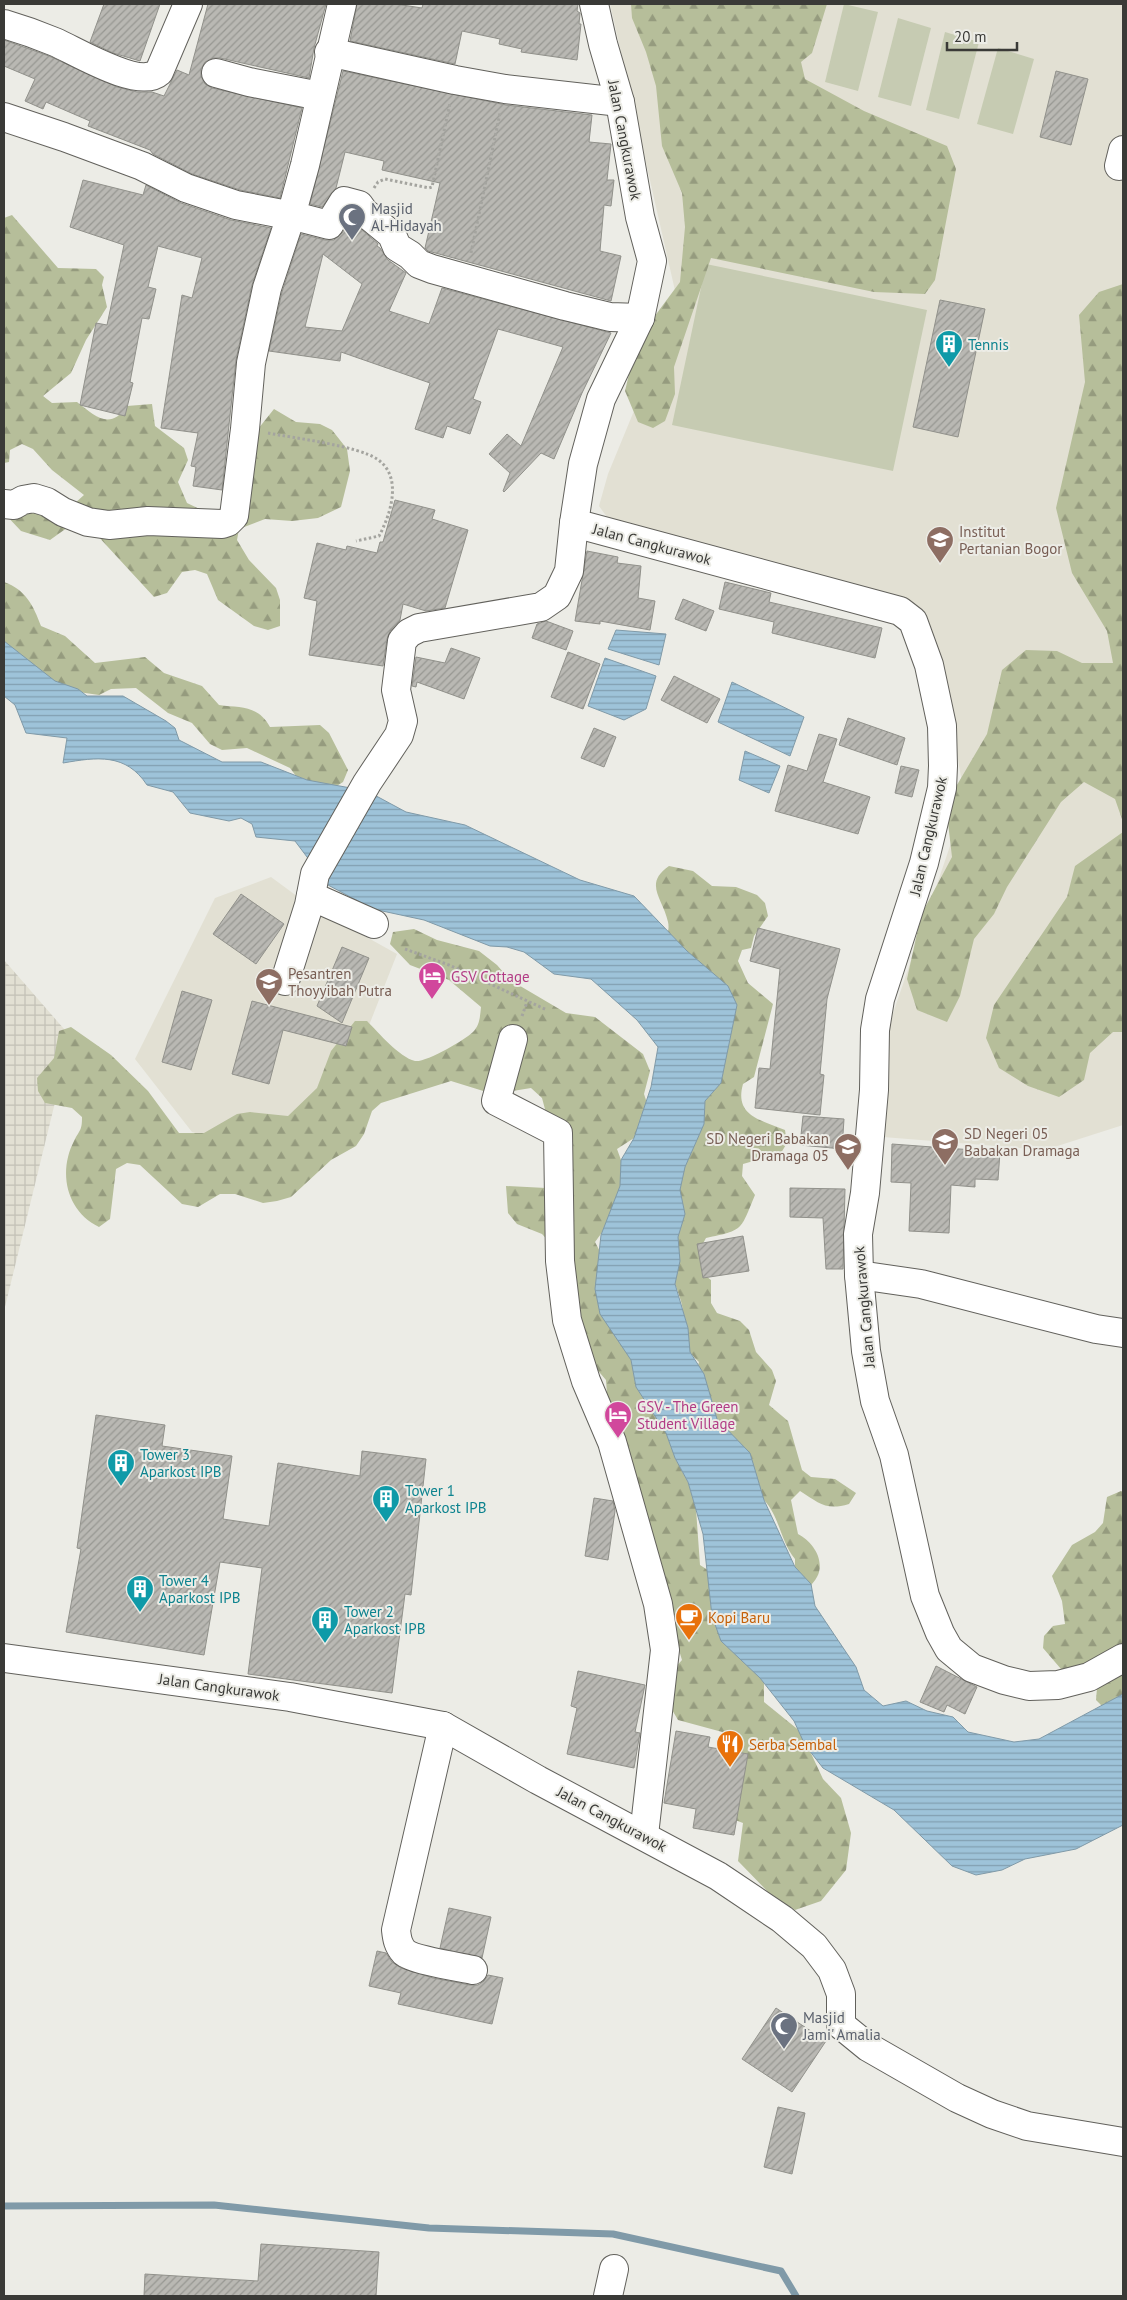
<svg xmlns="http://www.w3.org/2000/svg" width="1127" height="2300" font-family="'PT Sans',sans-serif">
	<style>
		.built { fill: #e2e0d3 }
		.industrial { fill: url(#industrial-grid) }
		.green { fill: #c6cbb2 }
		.forest { fill: url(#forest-firs) }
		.water { fill: url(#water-rules); stroke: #809aa8 }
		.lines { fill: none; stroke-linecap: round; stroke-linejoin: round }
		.stream { stroke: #809aa8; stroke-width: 7 }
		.building { fill: url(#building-hatch); stroke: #91918b; fill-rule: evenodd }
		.minor-casing { stroke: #62615c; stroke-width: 30 }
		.path { stroke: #a4a49f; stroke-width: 3; stroke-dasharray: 2.5 2.5; stroke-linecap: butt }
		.minor { stroke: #fff; stroke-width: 28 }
		.labels { text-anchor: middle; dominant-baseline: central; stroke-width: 4; stroke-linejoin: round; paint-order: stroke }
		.street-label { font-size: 15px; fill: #3a3a37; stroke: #ecece6 }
		.worship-label { font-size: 15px; fill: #5b616d; stroke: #ecece6; text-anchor: start }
		.culture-label { font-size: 15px; fill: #0d838f; stroke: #ecece6; text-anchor: start }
		.education-label { font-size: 15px; fill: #785e54; stroke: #ecece6; text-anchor: start }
		.hotel-label { font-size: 15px; fill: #b23c85; stroke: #ecece6; text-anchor: start }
		.food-label { font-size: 15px; fill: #c56008; stroke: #ecece6; text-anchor: start }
	</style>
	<defs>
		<pattern id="industrial-grid" width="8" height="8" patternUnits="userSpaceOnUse" patternTransform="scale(1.25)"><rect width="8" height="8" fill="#e2e0d3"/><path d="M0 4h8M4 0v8" fill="none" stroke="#c3c1b6"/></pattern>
		<pattern id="forest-firs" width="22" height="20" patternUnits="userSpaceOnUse" patternTransform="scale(1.25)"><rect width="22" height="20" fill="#b6be9a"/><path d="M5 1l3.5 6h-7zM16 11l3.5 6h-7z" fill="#959b7e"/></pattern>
		<pattern id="water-rules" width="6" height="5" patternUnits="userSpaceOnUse" patternTransform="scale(1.25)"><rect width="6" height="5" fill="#9ec3d9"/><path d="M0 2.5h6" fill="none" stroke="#829fb1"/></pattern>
		<pattern id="building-hatch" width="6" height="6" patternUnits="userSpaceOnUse" patternTransform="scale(1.25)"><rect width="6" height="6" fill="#b9b8b3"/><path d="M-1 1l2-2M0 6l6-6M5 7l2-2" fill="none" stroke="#979792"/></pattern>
	</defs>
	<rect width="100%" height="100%" fill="#ecece6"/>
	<g class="built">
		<polygon points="610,4 1123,4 1123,1125 1045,1150 883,1137 887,1031 965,802 942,661 898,597 617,531 599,506 608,474 657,355 676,295"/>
		<polygon points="271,877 309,905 397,954 355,1061 259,1151 192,1132 135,1059 215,898"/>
	</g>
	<polygon class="industrial" points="4,960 71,1037 4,1311"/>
	<g class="green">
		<polygon points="844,4 878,12 858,91 825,82"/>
		<polygon points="898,18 931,28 911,106 878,97"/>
		<polygon points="945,32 979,42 959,119 926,110"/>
		<polygon points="998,48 1034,59 1013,134 977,124"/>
		<polygon points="706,264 927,310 893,471 672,425"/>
	</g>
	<g class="forest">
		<polygon points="631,4 827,4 812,53 801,62 805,79 864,111 947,146 956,169 935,280 925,294 874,292 711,258 674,367 675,394 665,421 653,428 638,422 625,391 637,340 680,282 685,227 682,193 662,146 656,86 646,52 632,18"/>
		<path d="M12 215 58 268 96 269 104 277 102 285 107 307 86 340 71 373 43 396 52 403 77 402C95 416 110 431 127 406L152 404 155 426 184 448 188 460 178 482 187 503 208 513 222 508 246 444 274 409 296 422 320 424 332 430 347 449 350 471 341 507 318 518 292 521 265 519 239 529 237 540 249 560 276 588 280 600V626L268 630 254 626 218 600 207 574 195 570 182 572 167 593 154 597 96 534 71 525 50 540 21 531 4 513 74 504 84 495 52 470 33 449 22 444 10 450 9 462 4 463V218Z"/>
		<polygon points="1123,284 1123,822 1115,799 1084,782 1061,802 1007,887 994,914 974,939 960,996 947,1022 917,1010 907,979 921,915 952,857 948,823 954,790 987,734 1002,670 1026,650 1057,651 1082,663 1113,663 1107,631 1072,573 1056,508 1085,382 1079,315 1099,292"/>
		<path d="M4 582C26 590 33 605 41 626L65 636 95 663 145 657 164 673 202 686 219 705C241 708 258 705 270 727L320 725 329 733 348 770 343 782 332 789 296 776 290 768 247 748 222 750 210 744 192 723 168 713 136 688 111 689 99 695 51 688 4 645Z"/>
		<polygon points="1123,832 1123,1032 1113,1032 1090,1053 1084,1080 1059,1097 1028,1086 999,1068 986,1038 994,1005 1067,897 1075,866"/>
		<path d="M669 866 693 871 712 886 736 887 757 895 765 903 768 916 754 936 751 948 742 950 738 961 748 983 773 1004 754 1077 743 1084C734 1116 761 1120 785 1130L787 1143 781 1153 743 1164 742 1176 755 1195C740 1231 744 1230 706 1238L700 1249 702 1273 711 1280V1303L717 1313 740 1321 749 1330 756 1352 772 1370 776 1381 769 1405 788 1421 802 1470 811 1477 835 1479 856 1493 849 1504C826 1511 819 1503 800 1491L791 1500 798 1534C811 1541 823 1556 819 1572 818 1578 810 1586 806 1592L795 1567V1559C780 1541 780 1517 764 1500L712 1427 695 1375 699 1362C677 1340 685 1337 683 1311 682 1302 678 1292 675 1284L664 949C666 941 670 930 668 922 663 898 643 884 669 866Z"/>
		<path d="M414 929 437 940 479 951 497 965 510 980 566 1013 595 1017 643 1054 650 1071 644 1094 648 1106 634 1138 617 1149 621 1160 622 1205 595 1242 607 1265 625 1350 678 1435 675 1458 688 1482 696 1509 700 1565 720 1578 764 1669V1702L801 1732 823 1779 841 1798 851 1833 846 1870 821 1901 795 1910 768 1892 738 1861 743 1823 716 1813 729 1747 726 1733 678 1720 671 1708 664 1680 682 1660 605 1408 607 1394 606 1380 570 1338 552 1245 542 1234 517 1224 508 1213 506 1186 546 1188V1113L542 1098 531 1088 493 1094 451 1081 381 1103 372 1111 364 1134 356 1146 331 1160 291 1197 277 1201 263 1203 235 1194H220L198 1207 182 1204 140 1165 127 1163 116 1169 110 1219 99 1227C66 1211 58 1172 74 1141 80 1129 82 1131 82 1117L72 1108 45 1103 38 1091 37 1078 54 1058 59 1031 71 1027 111 1055 148 1091 179 1133H204L237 1114 250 1112 288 1116 317 1088 331 1051 355 1021H367C379 1033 399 1057 415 1061 425 1063 465 1040 473 1032 480 1025 480 1016 481 1007L449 980 410 965 390 944 393 932Z"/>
		<polygon points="1121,1491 1123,1492 1123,1701 1104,1708 1096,1700 1097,1688 1091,1678 1067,1676 1043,1648 1044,1636 1053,1626 1065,1624 1062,1601 1052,1576 1072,1545 1095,1532 1103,1523 1107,1497"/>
	</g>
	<g class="water">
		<polygon points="616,630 666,634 659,665 608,649"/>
		<path d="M4 641 55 681 78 689 87 696H123L166 721 175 728 179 740 222 762H261L307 780 367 791 406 812 465 825 580 880 634 896 687 951 728 986 737 1005 721 1083 705 1101 704 1124 685 1167 680 1190 685 1214 678 1237 680 1261 675 1284 688 1328 690 1352 704 1374 717 1419 750 1453 764 1500 795 1567 811 1584 815 1606 856 1667 864 1690 883 1706 906 1701 927 1711 953 1717 968 1732 1014 1742 1039 1739 1123 1694V1825L1076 1849 1025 1859 1002 1870 976 1875 952 1866 894 1810 823 1768 805 1745 794 1721 760 1678 721 1641 712 1616 703 1534 688 1482 675 1458 666 1433 636 1387 631 1360 600 1314 595 1289 601 1235 620 1186 621 1160 634 1138 651 1087 658 1047 637 1020 591 979 554 974 524 952 507 947 490 946 424 920 373 909 328 885 295 841 256 837 252 824 241 818 229 821 190 813 173 792 147 785C126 753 97 757 63 763L67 738 26 733 15 705 4 696Z"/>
		<polygon points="605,658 656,676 646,709 624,720 588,706"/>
		<polygon points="732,682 804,717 790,756 718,722"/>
		<polygon points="745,751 780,766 769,793 739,780"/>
	</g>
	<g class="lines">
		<polyline class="stream" points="4,2206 214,2205 429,2228 613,2234 781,2271 796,2296"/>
	</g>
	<g class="building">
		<polygon points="104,4 160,4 140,61 113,53 90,42"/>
		<polygon points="208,4 326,4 314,48 309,78 220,58 213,58 205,62 201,69 201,76 205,84 212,88 302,108 280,198 240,190 192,174 153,154 150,150 88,126 90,121 46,102 43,109 25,101 35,79 4,66 4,40 49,56 117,87 137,92 152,92 164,96 177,70 189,75"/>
		<polygon points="357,4 396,4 422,8 423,4 578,4 577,11 580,13 579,24 581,24 577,60 521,52 522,49 499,44 500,39 462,31 455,64 350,41"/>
		<polygon points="343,71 506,105 592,115 589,142 611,144 607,180 614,180 611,206 604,205 600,251 621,256 611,301 428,251 425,248 440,183 382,170 384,161 345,152 336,188 322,207 310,204"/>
		<polygon points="1056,71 1088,79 1071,145 1040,137"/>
		<polygon points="83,180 143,195 146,185 181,203 231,220 271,228 252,285 236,360 222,490 193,486 196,467 191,466 198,433 161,428 182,295 192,298 202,258 158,246 148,287 156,289 149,319 142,318 130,382 133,383 125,416 80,405 96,323 107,325 124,245 70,227"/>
		<path d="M351 220 378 244 377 246 380 248 388 260 406 273 389 311 429 324 442 288 611 333 582 393 554 459 541 453 504 492 503 491 510 473 489 454 507 434 521 446 563 347 498 329 473 399 481 402 470 434 447 426 443 438 415 429 430 383 341 352 340 361 269 351 282 292 301 234 325 240H334L342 233ZM323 254 362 284 342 331 305 327Z"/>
		<polygon points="940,300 985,309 958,437 913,427"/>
		<polygon points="395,500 435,510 432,519 468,530 445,608 426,611 403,604 400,620 390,631 387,639 383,666 309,655 317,601 304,598 317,543 346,550 347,546 377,553 380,542 383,542"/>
		<polygon points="587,551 618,557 617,563 641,566 638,598 655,601 650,630 600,621 600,624 575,621"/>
		<polygon points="725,582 771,593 769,602 882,628 875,658 772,633 774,622 719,609"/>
		<polygon points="683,599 714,611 706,631 675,619"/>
		<polygon points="546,621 573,631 566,650 532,638 537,624"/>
		<polygon points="451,648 480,658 464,699 417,682 416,687 412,686 416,657 445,663"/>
		<polygon points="568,652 600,664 583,709 551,697"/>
		<polygon points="674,676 720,699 707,723 661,700"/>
		<polygon points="848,718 905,738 897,765 839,745"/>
		<polygon points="594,728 616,737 604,767 581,758"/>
		<polygon points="819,734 837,739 823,782 870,797 858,834 775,811 788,765 807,771"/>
		<polygon points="901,766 919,770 912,797 895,793"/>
		<polygon points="241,894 284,924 256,964 213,934"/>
		<polygon points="758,928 840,949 827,999 820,1074 824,1075 820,1115 755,1108 759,1068 770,1069 780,969 750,961"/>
		<polygon points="342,947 369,958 342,1023 317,1006"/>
		<polygon points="182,991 212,1000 191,1070 162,1062"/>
		<polygon points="252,1001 352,1027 346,1046 283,1030 269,1084 232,1074"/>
		<polygon points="803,1116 844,1119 842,1149 800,1145"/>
		<polygon points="892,1144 1000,1152 998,1180 975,1179 975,1187 951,1185 949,1233 909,1231 911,1183 891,1182"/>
		<polygon points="790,1188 845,1189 843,1269 826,1269 823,1218 790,1217"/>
		<polygon points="743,1236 749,1271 703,1278 697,1244"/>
		<polygon points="96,1415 165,1425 162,1446 232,1456 223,1519 269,1526 278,1463 360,1476 362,1451 426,1459 411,1595 405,1594 392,1693 248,1674 262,1568 220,1562 204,1655 66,1632 81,1549 77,1548"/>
		<polygon points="594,1498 613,1501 615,1511 608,1560 585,1556"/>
		<polygon points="936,1666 977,1687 965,1714 947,1705 944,1712 920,1702"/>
		<polygon points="578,1671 645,1685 635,1732 640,1733 634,1768 567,1754 577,1708 571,1706"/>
		<polygon points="676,1731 710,1737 708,1747 748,1754 734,1835 693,1828 696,1809 664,1803"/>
		<polygon points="449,1908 491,1917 482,1958 440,1948"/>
		<polygon points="377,1951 386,1953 392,1962 401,1968 433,1978 470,1985 478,1985 484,1981 488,1975 503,1978 492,2024 398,2004 401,1993 369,1986"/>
		<polygon points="776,2008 826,2041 792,2092 742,2059"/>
		<polygon points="778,2107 805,2113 792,2174 764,2167"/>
		<polygon points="261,2244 379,2252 376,2296 144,2296 145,2274 258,2281"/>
	</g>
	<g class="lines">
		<defs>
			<g id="minor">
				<polyline points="594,4 603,44 620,102 640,217 652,261 640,318 601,399 583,464 574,523 900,611 913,621 929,665 942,726 943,766 942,788 924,863 880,999 875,1030 874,1090 865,1193 858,1234 859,1275 866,1351 875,1401 894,1455 925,1596 940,1633 949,1649 972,1668 1004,1680 1029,1686 1058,1685 1089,1677 1123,1658"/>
				<path d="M4 24C21 29 38 35 55 42 76 51 139 90 159 72L188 4"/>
				<polyline points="329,52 455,80 505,89 620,102"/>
				<polyline points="216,73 249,82 320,96"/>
				<polyline points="4,117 64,137 142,166 186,188 236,205 298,217 329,225 344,201 359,205 364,212 392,235 397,247 410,255 419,264 432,269 565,306 610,317 640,318"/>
				<polyline points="1119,166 1123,150"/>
				<polyline points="4,504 14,505 23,500 34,498 47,502 63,512 88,522 109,525 148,521 222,524 228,522 234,516 245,429 251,363 267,288 291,216 305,165 342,4"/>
				<polyline points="311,896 374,924"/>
				<polyline points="285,981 309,905 315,874 367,783 399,735 403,721 396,690 402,641 409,633 419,628 541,607 557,596 569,571 574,523"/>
				<polyline points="513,1039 496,1101 558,1133 560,1261 567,1320 586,1381 612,1442 658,1604 665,1650 644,1835"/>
				<polyline points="859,1275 921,1284 1096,1329 1123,1333"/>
				<polyline points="4,1658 290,1697 443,1726 538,1780 718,1876 782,1919 814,1946 832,1970 841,1994 841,2025 868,2047 957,2098 992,2114 1027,2126 1123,2142"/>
				<path d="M443 1726 396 1930C397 1939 398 1945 404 1952 413 1960 459 1967 473 1970"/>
				<polyline points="608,2296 614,2269"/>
			</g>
		</defs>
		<use href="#minor" class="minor-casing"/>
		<g class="path">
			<polyline points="374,188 378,182 385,179 429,188 432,187 450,103"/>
			<polyline points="471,253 500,113"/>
			<path d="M268 433C294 438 358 446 377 459 403 476 391 514 379 536L356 541"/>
			<polyline points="405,949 449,965 547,1010"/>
			<polyline points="522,1016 527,1002"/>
		</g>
		<use href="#minor" class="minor"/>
	</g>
	<defs>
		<symbol id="mosque-pin" viewBox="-11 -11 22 30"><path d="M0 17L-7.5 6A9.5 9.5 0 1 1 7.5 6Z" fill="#6b7280" stroke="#ecece6"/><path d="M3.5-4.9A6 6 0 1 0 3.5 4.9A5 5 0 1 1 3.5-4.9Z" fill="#fff"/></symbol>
		<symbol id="building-pin" viewBox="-11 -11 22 30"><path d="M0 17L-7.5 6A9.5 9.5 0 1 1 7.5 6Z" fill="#0f9aa8" stroke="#ecece6"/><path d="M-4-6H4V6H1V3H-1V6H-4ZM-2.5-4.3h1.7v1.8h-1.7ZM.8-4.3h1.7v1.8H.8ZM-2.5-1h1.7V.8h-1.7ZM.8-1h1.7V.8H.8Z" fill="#fff"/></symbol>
		<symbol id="university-pin" viewBox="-11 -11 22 30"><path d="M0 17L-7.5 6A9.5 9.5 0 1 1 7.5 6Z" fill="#8d6e63" stroke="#ecece6"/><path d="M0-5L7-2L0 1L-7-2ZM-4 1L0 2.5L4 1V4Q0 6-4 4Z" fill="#fff"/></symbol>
		<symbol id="hotel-pin" viewBox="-11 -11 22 30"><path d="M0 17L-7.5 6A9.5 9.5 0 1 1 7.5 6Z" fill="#d1479c" stroke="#ecece6"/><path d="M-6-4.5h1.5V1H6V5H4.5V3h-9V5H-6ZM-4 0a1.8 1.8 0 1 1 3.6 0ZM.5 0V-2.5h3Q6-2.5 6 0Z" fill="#fff"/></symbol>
		<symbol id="school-pin" viewBox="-11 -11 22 30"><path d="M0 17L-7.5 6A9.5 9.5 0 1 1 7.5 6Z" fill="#8d6e63" stroke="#ecece6"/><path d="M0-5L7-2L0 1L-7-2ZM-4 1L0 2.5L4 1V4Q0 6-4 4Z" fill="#fff"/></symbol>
		<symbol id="cafe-pin" viewBox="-11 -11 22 30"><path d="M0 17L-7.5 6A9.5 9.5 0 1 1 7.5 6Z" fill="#e8710a" stroke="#ecece6"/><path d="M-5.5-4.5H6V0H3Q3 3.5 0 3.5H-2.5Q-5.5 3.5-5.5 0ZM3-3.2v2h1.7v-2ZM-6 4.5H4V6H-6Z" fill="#fff"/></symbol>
		<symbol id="restaurant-pin" viewBox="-11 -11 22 30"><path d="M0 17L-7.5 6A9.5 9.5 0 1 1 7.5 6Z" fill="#e8710a" stroke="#ecece6"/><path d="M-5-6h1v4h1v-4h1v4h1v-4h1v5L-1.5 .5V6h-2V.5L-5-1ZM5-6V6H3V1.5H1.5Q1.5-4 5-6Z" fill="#fff"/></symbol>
	</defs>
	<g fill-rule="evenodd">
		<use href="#mosque-pin" x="336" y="201" width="32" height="43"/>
		<use href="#building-pin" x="933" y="328" width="32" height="43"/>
		<use href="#university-pin" x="924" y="524" width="32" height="43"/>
		<use href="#hotel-pin" x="416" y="960" width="32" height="43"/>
		<use href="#school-pin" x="253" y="966" width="32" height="43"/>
		<use href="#school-pin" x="929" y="1126" width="32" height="43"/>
		<use href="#school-pin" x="832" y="1131" width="32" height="43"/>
		<use href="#hotel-pin" x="602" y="1399" width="32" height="43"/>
		<use href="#building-pin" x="105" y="1447" width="32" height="43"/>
		<use href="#building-pin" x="370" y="1483" width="32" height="43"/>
		<use href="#building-pin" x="124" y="1573" width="32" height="43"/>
		<use href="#cafe-pin" x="673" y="1601" width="32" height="43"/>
		<use href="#building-pin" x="309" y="1604" width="32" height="43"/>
		<use href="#restaurant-pin" x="714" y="1728" width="32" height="43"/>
		<use href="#mosque-pin" x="768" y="2010" width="32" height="43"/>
	</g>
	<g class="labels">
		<g class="street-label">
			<text transform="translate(625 140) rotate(79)">Jalan Cangkurawok</text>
			<text transform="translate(652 544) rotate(15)">Jalan Cangkurawok</text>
			<text transform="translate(928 836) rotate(-77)">Jalan Cangkurawok</text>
			<text transform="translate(864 1307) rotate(-95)">Jalan Cangkurawok</text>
			<text transform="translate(219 1687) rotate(8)">Jalan Cangkurawok</text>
			<text transform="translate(612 1819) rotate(28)">Jalan Cangkurawok</text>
		</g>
		<g class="worship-label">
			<text x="371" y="208">Masjid<tspan x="371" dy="17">Al-Hidayah</tspan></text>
			<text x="803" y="2017">Masjid<tspan x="803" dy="17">Jami' Amalia</tspan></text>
		</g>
		<g class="culture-label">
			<text x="968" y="344">Tennis</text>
			<text x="140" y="1454">Tower 3<tspan x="140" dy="17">Aparkost IPB</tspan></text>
			<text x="405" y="1490">Tower 1<tspan x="405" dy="17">Aparkost IPB</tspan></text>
			<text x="159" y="1580">Tower 4<tspan x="159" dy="17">Aparkost IPB</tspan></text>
			<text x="344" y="1611">Tower 2<tspan x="344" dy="17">Aparkost IPB</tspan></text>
		</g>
		<g class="education-label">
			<text x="959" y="531">Institut<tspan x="959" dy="17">Pertanian Bogor</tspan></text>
			<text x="288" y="973">Pesantren<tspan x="288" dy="17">Thoyyibah Putra</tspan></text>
			<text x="964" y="1133">SD Negeri 05<tspan x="964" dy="17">Babakan Dramaga</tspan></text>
			<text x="829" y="1138" text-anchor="end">SD Negeri Babakan<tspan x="829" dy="17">Dramaga 05</tspan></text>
		</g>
		<g class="hotel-label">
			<text x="451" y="976">GSV Cottage</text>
			<text x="637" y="1406">GSV - The Green<tspan x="637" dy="17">Student Village</tspan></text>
		</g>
		<g class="food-label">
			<text x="708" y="1617">Kopi Baru</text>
			<text x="749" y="1744">Serba Sembal</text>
		</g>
	</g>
	<rect width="1127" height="2300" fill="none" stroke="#3a3a37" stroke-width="10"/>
	<path d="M947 42v8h70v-8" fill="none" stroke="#3a3a37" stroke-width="2.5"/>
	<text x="954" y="42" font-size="15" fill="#3a3a37" stroke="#ecece6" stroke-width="4" paint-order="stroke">20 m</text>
</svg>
